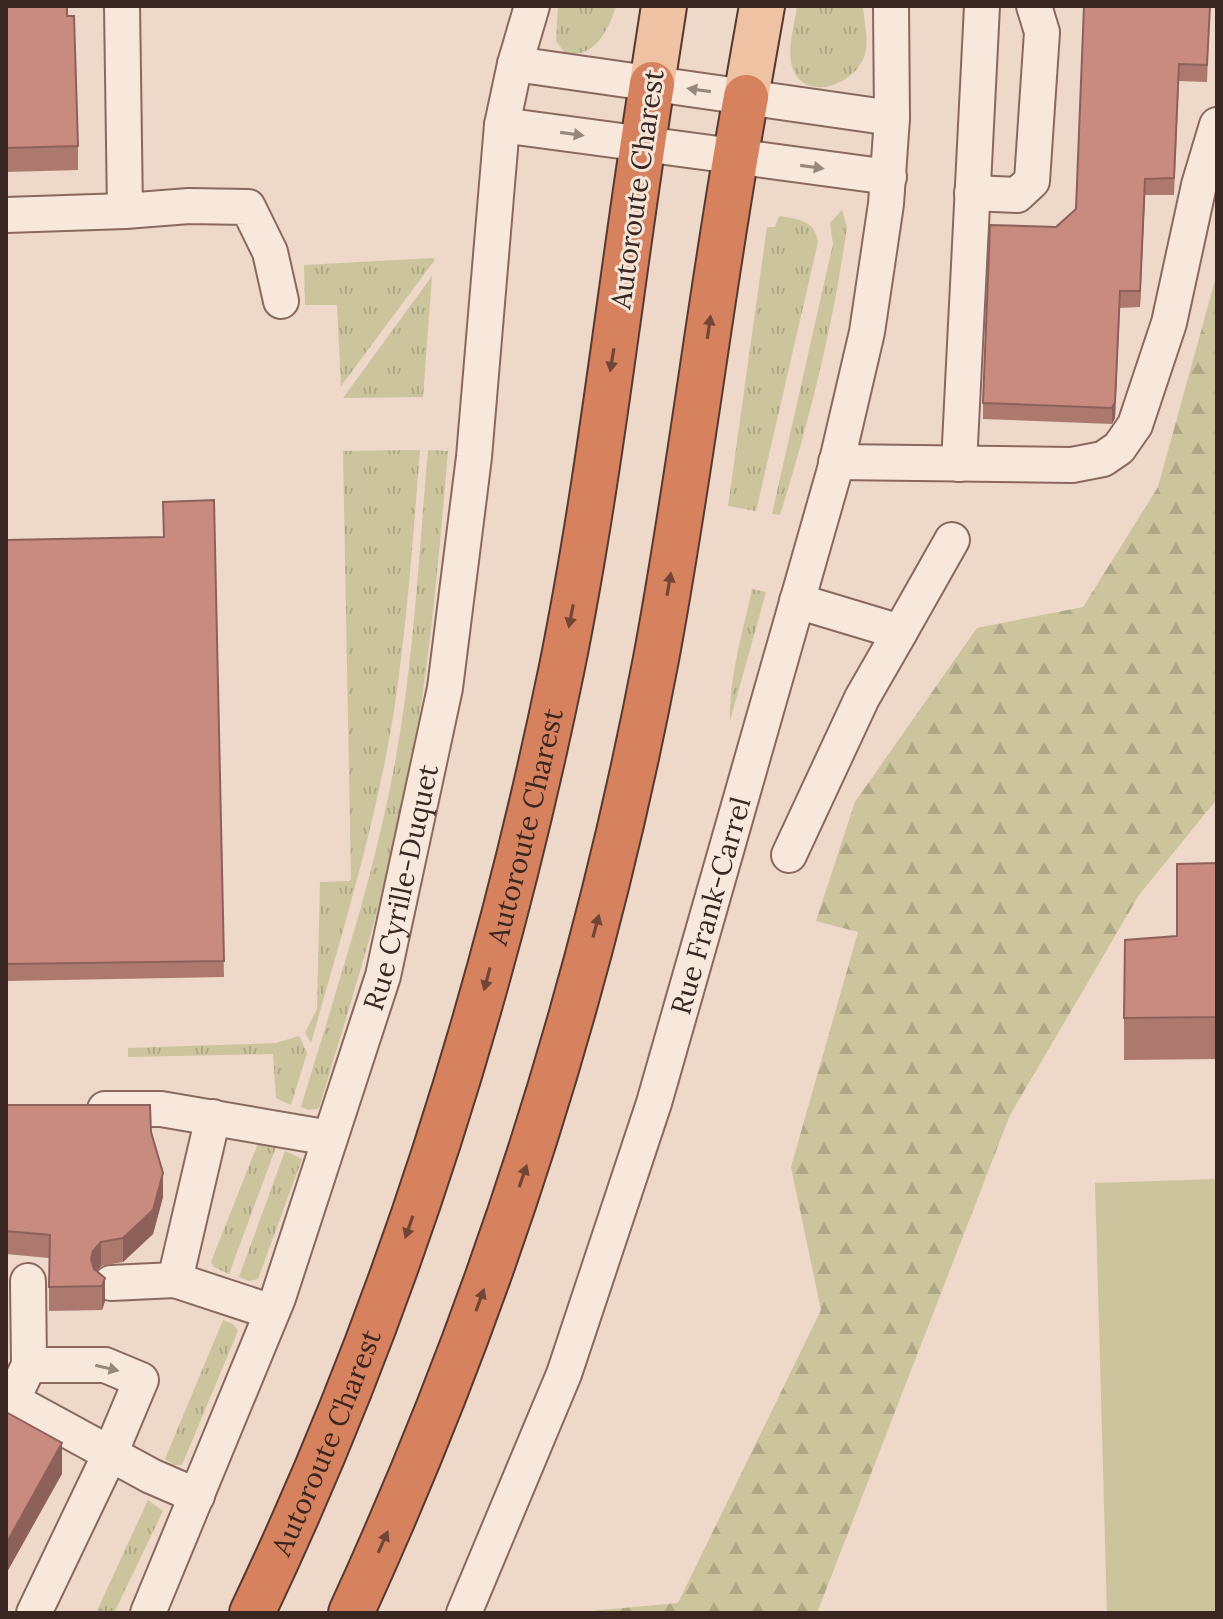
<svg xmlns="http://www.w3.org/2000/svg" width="1223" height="1619" font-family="Lora,serif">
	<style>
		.grass { fill: url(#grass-tufts) }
		.forest { fill: url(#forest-firs) }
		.garden { fill: #cbc49c }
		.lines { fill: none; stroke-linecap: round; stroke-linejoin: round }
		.minor-casing { stroke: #89695e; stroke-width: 38 }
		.major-casing { stroke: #573932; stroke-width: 48 }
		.highway-casing { stroke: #573932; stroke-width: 48 }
		.minor { stroke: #f8e8dc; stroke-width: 34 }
		.major { stroke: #eec2a3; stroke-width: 44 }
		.highway { stroke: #d7825e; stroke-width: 44 }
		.wall { fill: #ad786e }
		.shaded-wall { fill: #8d615a }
		.building { fill: #c98b80; stroke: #8d615a; stroke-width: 2 }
		.oneway { fill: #99877e }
		.oneway2 { fill: #714636 }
		.labels { text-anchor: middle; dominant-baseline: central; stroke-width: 6; stroke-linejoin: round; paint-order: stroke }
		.street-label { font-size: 28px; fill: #3a2621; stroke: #f5e5d8 }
	</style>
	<defs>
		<pattern id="grass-tufts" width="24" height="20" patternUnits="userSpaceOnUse" patternTransform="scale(2)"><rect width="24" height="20" fill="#cbc49c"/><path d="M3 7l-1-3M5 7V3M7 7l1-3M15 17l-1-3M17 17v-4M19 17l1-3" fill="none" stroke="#afa886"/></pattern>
		<pattern id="forest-firs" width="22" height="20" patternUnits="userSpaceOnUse" patternTransform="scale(2)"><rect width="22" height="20" fill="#cbc49c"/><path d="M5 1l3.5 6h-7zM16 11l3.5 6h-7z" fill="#afa886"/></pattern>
	</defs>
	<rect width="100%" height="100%" fill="#edd8c9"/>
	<g class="grass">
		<path d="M558 6H616C609 29 594 60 565 53L556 41Z"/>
		<path d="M797 6H863C864 20 868 36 866 50 860 86 799 106 791 62 788 45 795 23 797 6Z"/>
		<path d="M842 210 847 227 845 241C831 335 808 425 780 515L772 514 833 244 830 223Z"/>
		<path d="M779 216C798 219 815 220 818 242L756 511 728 506 767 227H775Z"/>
		<polygon points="434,258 434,261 341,386 337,305 305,305 304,265"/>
		<polygon points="432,276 423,397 343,398"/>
		<path d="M420 450C413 537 407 625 394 711 376 824 342 933 311 1043L305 1033 317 1009 320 882 349 881 351 879 343 451Z"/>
		<path d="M428 450 448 451C438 568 428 687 404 802 382 906 349 1007 319 1108L309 1110 301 1107C332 1003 367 899 389 793 413 680 418 564 428 450Z"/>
		<path d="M752 589 766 592 730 721C729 677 743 632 752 589Z"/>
		<polygon points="299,1036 307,1053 291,1105 276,1098 273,1054 128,1057 128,1048 276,1043"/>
		<polygon points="259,1141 276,1147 229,1274 214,1267 211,1262"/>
		<polygon points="285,1151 302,1159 258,1279 249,1281 239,1277"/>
		<polygon points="223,1320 233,1324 238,1331 182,1465 174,1465 165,1459"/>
		<polygon points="148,1500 163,1511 114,1613 96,1613"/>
	</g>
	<polygon class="forest" points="1217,273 1217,799 1139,895 1010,1115 817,1613 568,1613 678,1603 821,1310 791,1167 858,932 816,921 855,802 977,628 1083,607 1158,487"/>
	<polygon class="garden" points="1217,1179 1217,1613 1107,1613 1095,1183"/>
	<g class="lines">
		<defs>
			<g id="minor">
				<polyline points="122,6 125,211 189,206 248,207 270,252 281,301"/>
				<polyline points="515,64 892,118"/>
				<polyline points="502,125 889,177"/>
				<polyline points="972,193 1017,195 1032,181 1042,32 1034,6"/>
				<polyline points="6,215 125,211"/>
				<polyline points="836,462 1072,465 1103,459 1119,448 1135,425 1169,323 1199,185 1217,125"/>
				<polyline points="959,464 982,6"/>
				<polyline points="797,601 900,632 952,540"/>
				<polyline points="789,855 862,698 900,632"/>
				<polyline points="105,1109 161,1109 330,1138"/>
				<polyline points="213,1117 175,1280 272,1312"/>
				<polyline points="111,1283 175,1280"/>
				<polyline points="29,1365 105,1365 141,1380 110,1454 34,1613"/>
				<polyline points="19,1386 29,1365 28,1281"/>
				<polyline points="6,1397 151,1476 197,1496"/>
				<path id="s1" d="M148 1613 278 1298 383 976 445 688 474 457 502 125 515 64 532 6"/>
				<path id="s2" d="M464 1613 564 1374 654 1103 835 469 867 332 886 204 892 118 891 6"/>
			</g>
			<g id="major">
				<polyline points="652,84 664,6"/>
				<polyline points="746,97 762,6"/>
			</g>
			<g id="highway">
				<path id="s3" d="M252 1613C395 1313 495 993 562 667 601 474 621 278 652 84"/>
				<path d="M351 1613C491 1308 593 988 656 659 691 472 712 283 746 97"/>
			</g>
		</defs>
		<use href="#minor" class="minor-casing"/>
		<use href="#major" class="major-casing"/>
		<use href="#highway" class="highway-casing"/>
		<use href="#minor" class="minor"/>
		<use href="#major" class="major"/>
		<use href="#highway" class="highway"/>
	</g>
	<g class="wall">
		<polygon points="6,6 78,146 78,170 6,172"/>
		<polygon points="1210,6 1207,82 1179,81 1174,195 1145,195 1140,307 1120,308 1115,418 1112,424 983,419 983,403 1056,227 1076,209"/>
		<polygon points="214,500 224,977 6,981 6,540 163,537"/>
		<polygon points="1217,863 1217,1059 1124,1060 1124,1018 1177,936"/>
		<polygon points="6,1105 151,1132 163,1197 153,1234 123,1262 101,1266 96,1271 105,1278 105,1301 102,1310 49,1311 49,1258 6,1254"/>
	</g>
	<g class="shaded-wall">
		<polygon points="1145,179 1145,195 1140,307 1140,291"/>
		<polygon points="1120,291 1115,418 1112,424 1112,408"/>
		<polygon points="163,1173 163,1197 153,1234 123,1262 123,1238"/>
		<polygon points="101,1242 101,1266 93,1275 91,1259 93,1251"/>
		<polygon points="105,1278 105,1301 102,1310 102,1286"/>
		<polygon points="62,1443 62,1474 6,1574 6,1544"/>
	</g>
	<g class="building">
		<polygon points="6,6 67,6 67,16 74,16 78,146 6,148"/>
		<polygon points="1084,6 1210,6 1207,65 1179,64 1174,178 1145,179 1140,291 1120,291 1115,402 1112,408 983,403 990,225 1056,227 1076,209"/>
		<polygon points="214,500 224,961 6,964 6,540 164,537 163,502"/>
		<polygon points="1217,863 1217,1017 1124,1018 1125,940 1177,936 1177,864"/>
		<polygon points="6,1105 150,1105 151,1132 163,1173 153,1210 123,1238 101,1242 93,1251 91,1259 94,1269 105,1278 102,1286 49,1287 50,1235 6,1231"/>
		<polygon points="6,1412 62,1443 6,1544"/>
	</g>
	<defs><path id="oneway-solid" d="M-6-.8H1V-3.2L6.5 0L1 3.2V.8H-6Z" transform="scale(2)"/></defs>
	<g class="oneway">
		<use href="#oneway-solid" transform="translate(699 90) rotate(-172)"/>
		<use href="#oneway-solid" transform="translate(572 134) rotate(8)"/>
		<use href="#oneway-solid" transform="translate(812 167) rotate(8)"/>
		<use href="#oneway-solid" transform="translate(107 1368) rotate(13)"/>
	</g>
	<g class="oneway2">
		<use href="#oneway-solid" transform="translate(709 327) rotate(-82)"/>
		<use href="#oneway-solid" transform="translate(612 360) rotate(99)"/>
		<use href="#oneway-solid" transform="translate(669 584) rotate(-80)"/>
		<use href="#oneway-solid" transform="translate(571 616) rotate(101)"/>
		<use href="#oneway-solid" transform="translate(596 926) rotate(-75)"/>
		<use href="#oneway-solid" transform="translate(487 979) rotate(105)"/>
		<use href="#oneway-solid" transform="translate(523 1176) rotate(-71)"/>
		<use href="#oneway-solid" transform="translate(409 1227) rotate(109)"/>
		<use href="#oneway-solid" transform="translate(480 1300) rotate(-70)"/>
		<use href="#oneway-solid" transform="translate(383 1542) rotate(-66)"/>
	</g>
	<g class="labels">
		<g class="street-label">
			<text transform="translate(637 189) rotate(-82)">Autoroute Charest</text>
			<text stroke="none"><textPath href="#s3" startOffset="834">Autoroute Charest</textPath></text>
			<text stroke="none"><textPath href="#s1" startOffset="770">Rue Cyrille-Duquet</textPath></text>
			<text stroke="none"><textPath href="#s2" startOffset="750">Rue Frank-Carrel</textPath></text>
			<text stroke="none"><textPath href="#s3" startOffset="186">Autoroute Charest</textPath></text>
		</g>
	</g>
	<rect width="1223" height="1619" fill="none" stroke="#3a2621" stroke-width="16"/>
</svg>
